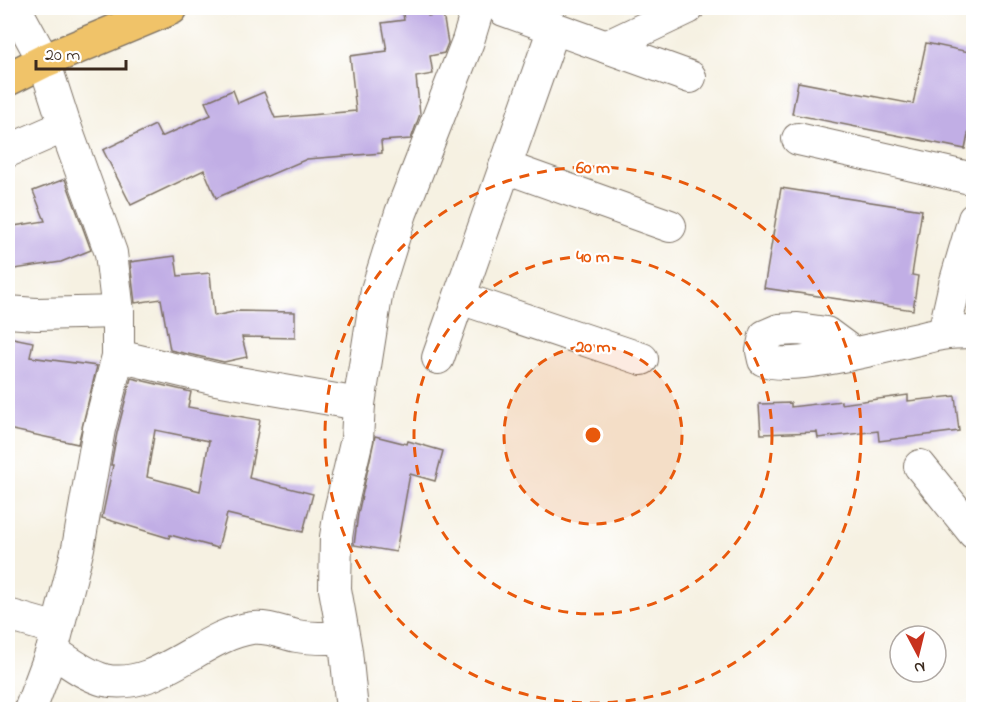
<svg xmlns="http://www.w3.org/2000/svg" width="981" height="717" font-family="'Indie Flower',sans-serif">
	<style>
		.building { fill: #c1aee5; fill-rule: evenodd }
		.lines { fill: none; stroke-linecap: round; stroke-linejoin: round }
		.minor-casing { stroke: #7c7063; stroke-width: 34 }
		.primary-casing { stroke: #7c7063; stroke-width: 36 }
		.minor { stroke: #fff; stroke-width: 32 }
		.primary { stroke: #f0c369; stroke-width: 33 }
		.ring { fill: none; stroke: #e8590c; stroke-width: 3; stroke-dasharray: 10 8 }
		.centre { fill: #e8590c; stroke: #fff; stroke-width: 3 }
		.ring-label { font-size: 18px; text-anchor: middle; font-weight: bold; fill: #e8590c; stroke: #fff; stroke-width: 4.5; stroke-linejoin: round; paint-order: stroke }
	</style>
	<rect width="100%" height="100%" fill="#fff"/>
	<filter id="ink" filterUnits="userSpaceOnUse"><feTurbulence type="fractalNoise" baseFrequency=".0167" numOctaves="2"/><feDisplacementMap in="SourceGraphic" scale="12" xChannelSelector="R" yChannelSelector="G"/><feConvolveMatrix kernelMatrix="1 2 1 2 8 2 1 2 1" color-interpolation-filters="sRGB"/></filter>
	<filter id="wash" filterUnits="userSpaceOnUse"><feTurbulence type="fractalNoise" baseFrequency=".008" numOctaves="4" result="noise"/><feDisplacementMap in="SourceGraphic" scale="24" xChannelSelector="R" yChannelSelector="G"/><feGaussianBlur stdDeviation="1.35" result="paint"/><feColorMatrix in="noise" values="0 0 0 0 0 0 0 0 0 0 0 0 0 0 0 0 0 1.4 0 .05"/><feComposite in="paint" operator="in"/></filter>
	<g filter="url(#wash)">
		<rect width="100%" height="100%" fill="#f6f1e2"/>
		<g id="blocks">
			<g class="building">
				<polygon points="402,8 427,8 428,16 443,14 448,43 444,53 430,56 433,74 416,77 420,114 411,139 381,141 382,153 307,159 216,198 204,170 131,205 103,150 155,125 161,137 211,115 205,102 233,90 238,103 264,92 275,118 356,111 350,56 387,51 382,23 404,20"/>
				<polygon points="926,43 974,53 974,107 965,149 792,114 798,82 913,104"/>
				<polygon points="65,179 91,250 61,262 8,270 8,227 45,221 33,191"/>
				<polygon points="781,188 922,210 912,275 918,276 913,310 764,288"/>
				<polygon points="175,256 178,276 210,273 214,316 238,311 295,312 295,338 242,337 247,357 224,362 170,350 161,299 135,303 130,262"/>
				<polygon points="8,337 33,342 30,357 97,366 78,444 8,429"/>
				<path d="M131 378 191 392 188 407 260 420 249 478 313 494 303 532 227 514 218 548 170 535 169 538 102 518 113 465H111L117 433ZM155 430 209 441 200 491 147 477Z"/>
				<polygon points="908,395 908,401 955,396 959,431 879,441 878,431 818,438 817,432 761,434 759,404 791,403 791,407 841,401 841,404"/>
				<polygon points="375,436 407,444 408,441 443,451 435,481 410,474 396,552 354,545 358,514"/>
			</g>
		</g>
	</g>
	<g filter="url(#ink)">
		<use href="#blocks" fill-opacity="0" stroke="#7c7063" stroke-width="1.5"/>
		<g class="lines">
			<defs>
				<g id="minor">
					<polyline points="15,8 44,61 65,126"/>
					<polyline points="505,8 504,10 690,77"/>
					<polyline points="606,47 688,8"/>
					<polyline points="798,139 974,179"/>
					<polyline points="8,151 65,126 111,253 118,312 118,356 99,429 78,548 52,651 30,710"/>
					<polyline points="505,167 670,226"/>
					<polyline points="460,298 642,359"/>
					<polyline points="8,312 36,314 118,312"/>
					<polyline points="944,333 955,284 974,219"/>
					<path d="M853 353 826 333 798 329 779 330 765 336 762 351 764 360C794 373 904 341 941 334 952 332 963 332 974 332"/>
					<polyline points="118,356 216,379 359,404"/>
					<polyline points="438,358 554,28"/>
					<polyline points="920,466 974,533"/>
					<polyline points="8,615 57,629"/>
					<path d="M52 651C68 661 85 675 104 680 157 692 202 635 252 628 267 626 283 633 297 636 311 639 328 638 343 638"/>
					<polyline points="352,710 346,651 335,589 336,537 340,511 357,439 359,404 377,290 401,213 468,41 478,8"/>
				</g>
				<polyline id="primary" points="8,79 44,61 171,8"/>
			</defs>
			<use href="#minor" class="minor-casing"/>
			<use href="#primary" class="primary-casing"/>
			<use href="#minor" class="minor"/>
			<use href="#primary" class="primary"/>
		</g>
	</g>
	<circle cx="593" cy="435" r="89" fill="#e8590c" fill-opacity=".12"/>
	<g class="ring">
		<circle cx="593" cy="435" r="89"/>
		<circle cx="593" cy="435" r="179"/>
		<circle cx="593" cy="435" r="268"/>
	</g>
	<circle cx="593" cy="435" r="9" class="centre"/>
	<g class="ring-label">
		<text x="593" y="173">60 m</text>
		<text x="593" y="262">40 m</text>
		<text x="593" y="352">20 m</text>
	</g>
	<rect width="981" height="717" fill="none" stroke="#fff" stroke-width="30"/>
	<g transform="translate(918 654) rotate(173)"><circle r="28" fill="#ffffff" stroke="#b1aaa5" stroke-width="1.5"/>
	<path d="M0-4.5L10 22L0 15L-10 22Z" fill="#c8321e"/>
	<text y="-9" font-size="16" font-weight="bold" text-anchor="middle" fill="#3b2a1e">N</text>
	</g>
	<path d="M36 60v9h90v-9" fill="none" stroke="#3b2a1e" stroke-width="3"/>
	<text x="45" y="60" font-size="18" fill="#3b2a1e" stroke="#ffffff" stroke-width="4.5" paint-order="stroke">20 m</text>
</svg>
